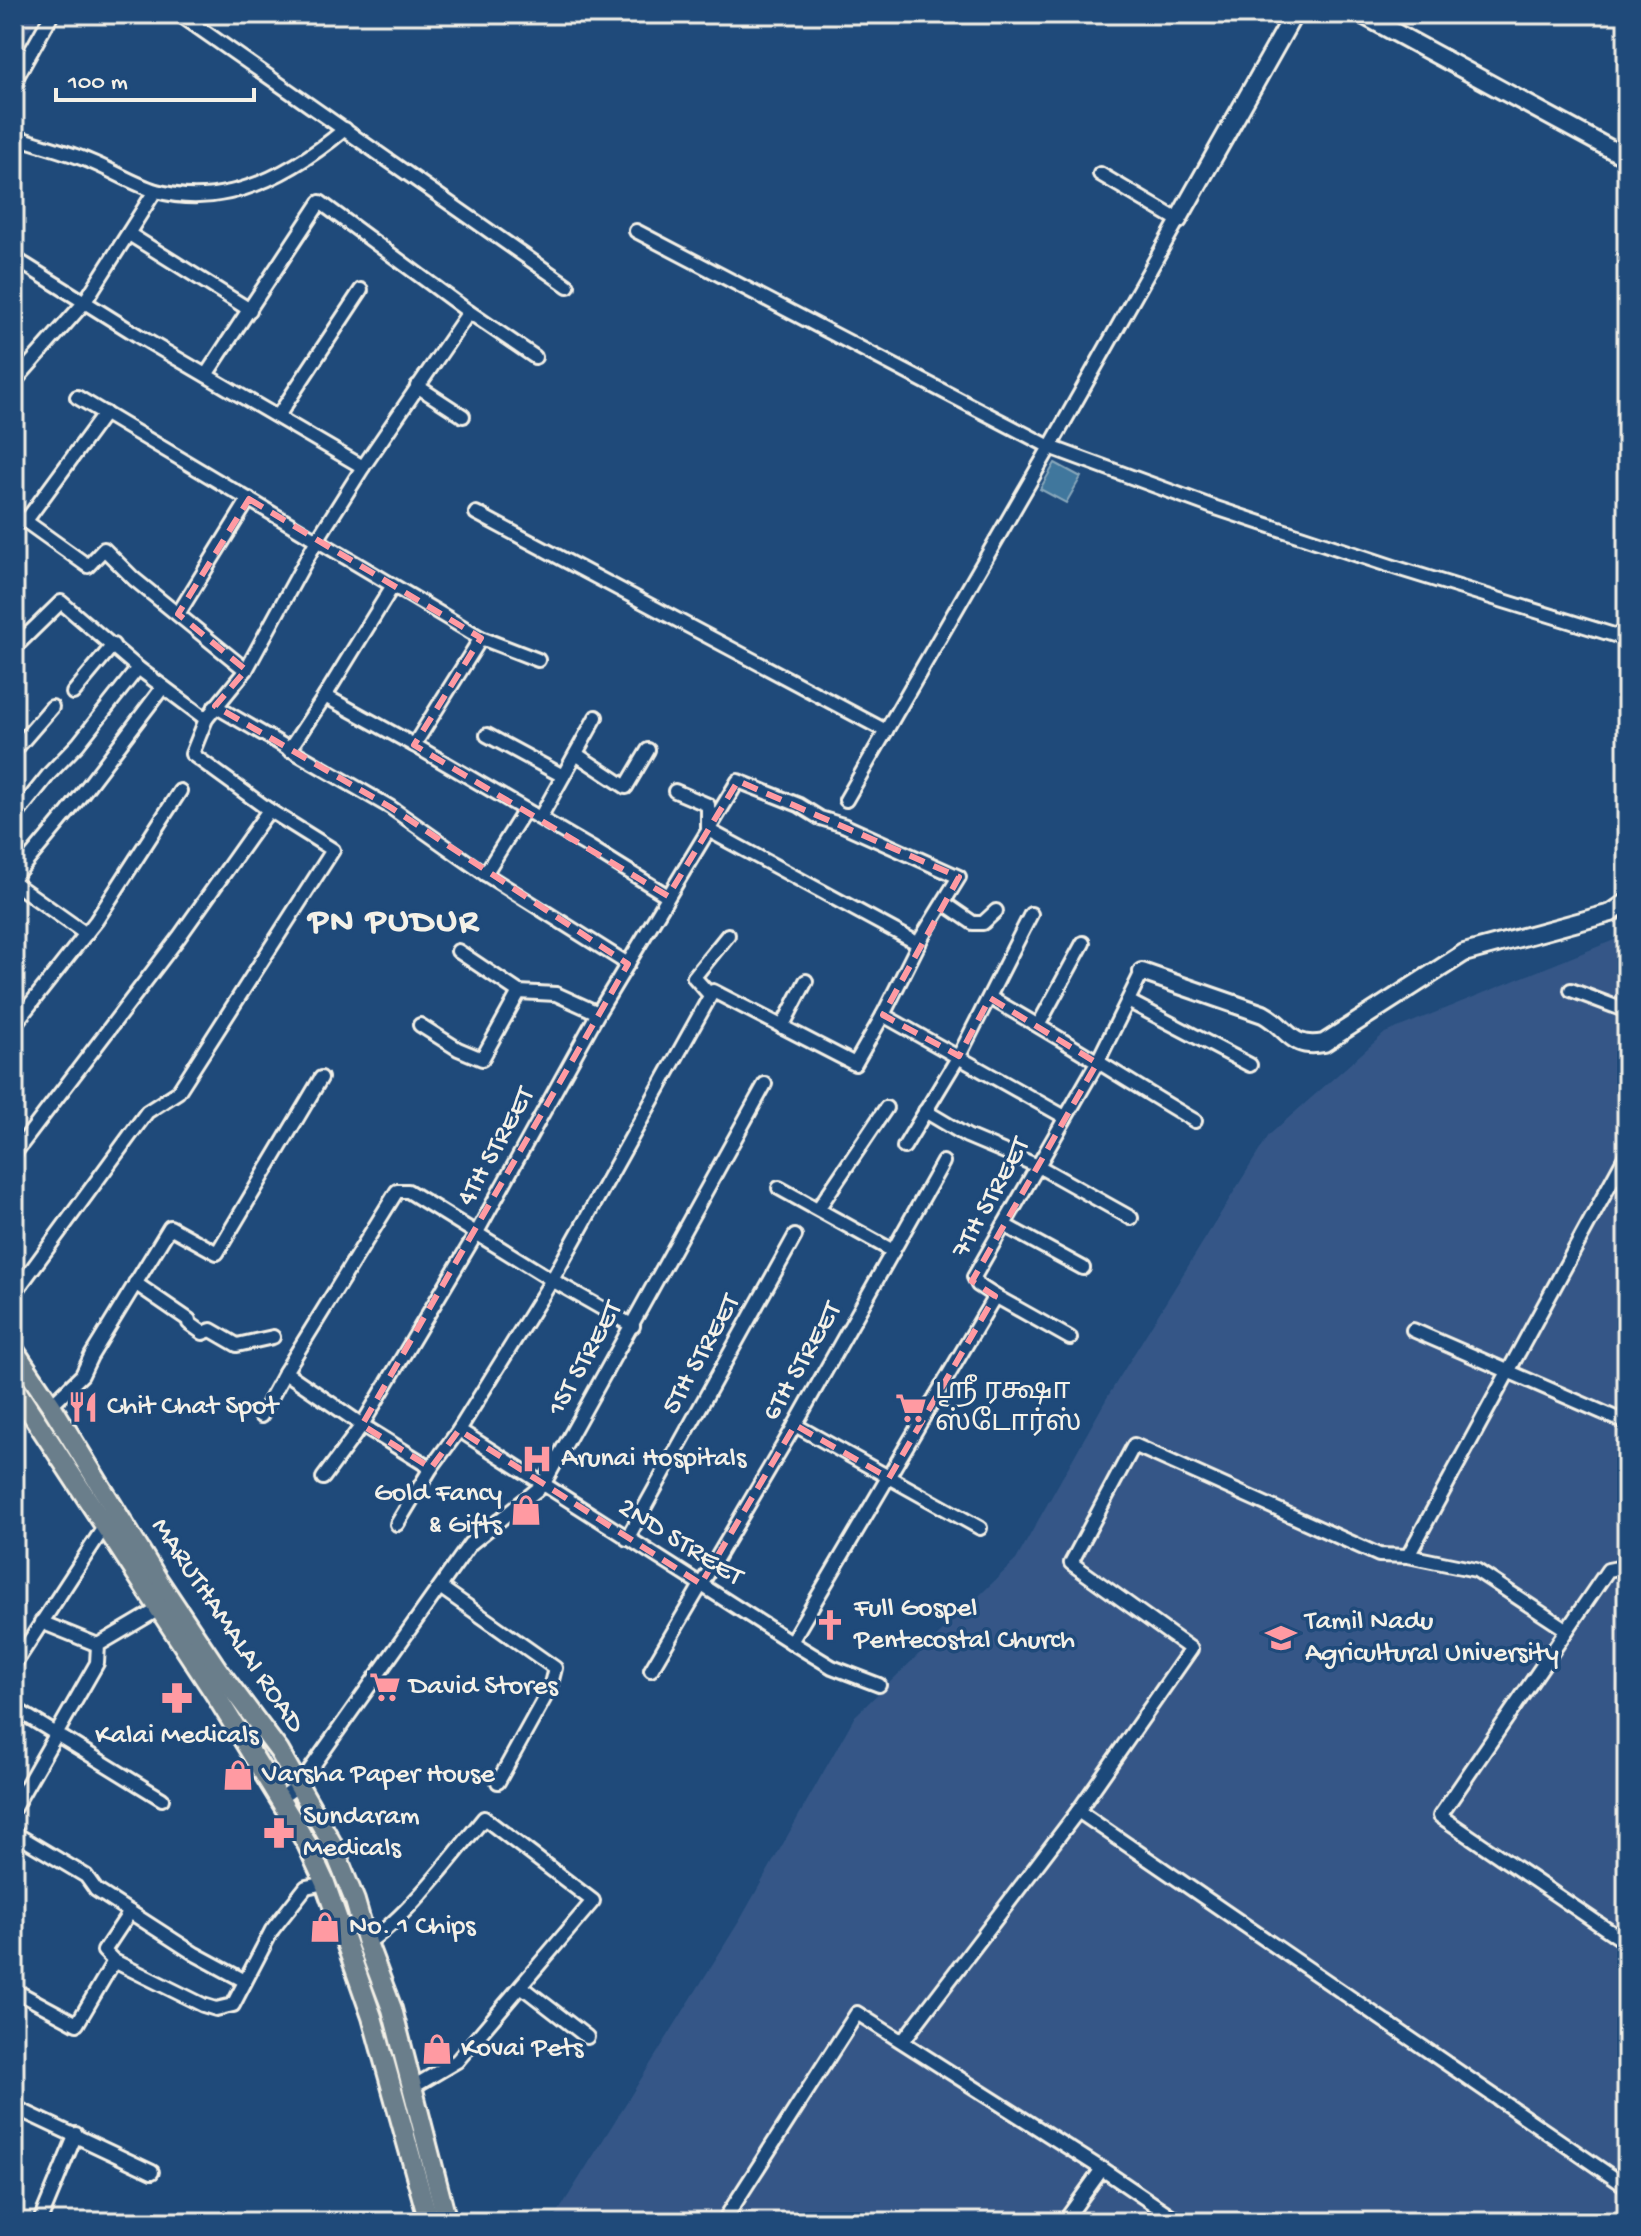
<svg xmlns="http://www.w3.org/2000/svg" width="1641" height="2236" font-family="'Gochi Hand','Noto Sans Tamil',sans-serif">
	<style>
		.built { fill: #345787 }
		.water { fill: #41779d; stroke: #89a8bb; stroke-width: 2 }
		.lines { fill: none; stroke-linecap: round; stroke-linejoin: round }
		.street-casing { stroke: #f4f1e8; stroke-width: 18 }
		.secondary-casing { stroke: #f4f1e8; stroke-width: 22 }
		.primary-casing { stroke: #f4f1e8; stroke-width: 24 }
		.street { stroke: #1f4a7a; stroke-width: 12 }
		.secondary { stroke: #1f4a7a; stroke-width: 16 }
		.primary { stroke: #6b7e8b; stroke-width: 18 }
		.marked { fill: none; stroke: #ff9aa2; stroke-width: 6; stroke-dasharray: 16 10; stroke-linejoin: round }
		.labels { text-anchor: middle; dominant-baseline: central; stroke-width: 7; stroke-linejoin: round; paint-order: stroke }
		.street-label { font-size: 28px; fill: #f4f1e8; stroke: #1f4a7a }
		.poi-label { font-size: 28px; fill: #f4f1e8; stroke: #1f4a7a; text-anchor: start }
		.district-label { font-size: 36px; font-weight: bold; letter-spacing: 2px; fill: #f4f1e8; stroke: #1f4a7a }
	</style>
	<rect width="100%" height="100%" fill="#1f4a7a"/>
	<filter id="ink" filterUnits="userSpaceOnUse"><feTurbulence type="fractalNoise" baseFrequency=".0125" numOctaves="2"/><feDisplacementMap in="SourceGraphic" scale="16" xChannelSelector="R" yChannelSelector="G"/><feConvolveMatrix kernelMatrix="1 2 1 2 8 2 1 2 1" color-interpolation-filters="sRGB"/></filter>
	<g filter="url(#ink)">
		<g class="built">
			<polygon points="14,14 41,14 14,51"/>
			<polygon points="1627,932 1627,2222 552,2222 740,1920 855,1716 1016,1560 1108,1396 1269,1135 1385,1033 1624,936"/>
		</g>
		<polygon class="water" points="1055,463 1081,477 1066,503 1040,489"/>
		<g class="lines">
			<defs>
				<g id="street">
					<polyline points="179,14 568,286"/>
					<polyline points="14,82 52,14"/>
					<path d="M14 136C39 145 65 151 89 161 112 170 133 184 156 191 226 210 293 173 345 129"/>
					<polyline points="1100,174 1178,220 1050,447 1213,507 1397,568 1627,639"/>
					<polyline points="636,231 1050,447 846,800"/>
					<polyline points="129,234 250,310"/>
					<polyline points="14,258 142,338 363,467 317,540 246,670 206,719 192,754 269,810 179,937 14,1154"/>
					<polyline points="469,312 535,357"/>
					<polyline points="206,375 320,202 469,312 363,467"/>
					<polyline points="14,382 84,303 155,191"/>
					<polyline points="417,386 463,416"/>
					<polyline points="77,397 481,638 414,745 591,848 668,896"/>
					<polyline points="278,416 361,290"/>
					<polyline points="14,513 88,566 104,549 134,579 246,670"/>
					<polyline points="476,513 886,731"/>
					<polyline points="25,522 105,413"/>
					<polyline points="392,587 325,696 414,745"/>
					<polyline points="178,614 249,499"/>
					<polyline points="481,638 538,660"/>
					<polyline points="14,648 61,602 138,668 206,719"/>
					<polyline points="73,693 113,645"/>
					<polyline points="215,706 390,807 485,874 628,964"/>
					<polyline points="487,735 563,776"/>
					<polyline points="289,750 325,696"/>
					<polyline points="14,751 52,707"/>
					<polyline points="576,754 626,787 648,750"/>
					<polyline points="675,791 708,805 708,830 919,944"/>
					<polyline points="14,818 50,773 78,744 138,668"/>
					<polyline points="540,818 596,717"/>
					<polyline points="485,874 525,810"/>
					<polyline points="14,877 69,811 163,687"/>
					<polyline points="14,883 86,934"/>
					<polyline points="944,903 973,923 983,923 996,911"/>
					<polyline points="458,951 519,992 556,994 598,1013"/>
					<polyline points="1571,990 1627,1011"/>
					<polyline points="710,995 694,977 728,935"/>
					<path d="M990 998C1060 1037 1126 1080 1195 1121"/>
					<polyline points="1128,1001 1250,1065"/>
					<polyline points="1039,1024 1083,943"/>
					<polyline points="14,1025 96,921 180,791"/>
					<polyline points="420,1025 458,1049 482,1059 519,992"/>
					<polyline points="782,1027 806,981"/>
					<polyline points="925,1111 967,1136 1038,1166 1131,1218"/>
					<polyline points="904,1147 959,1056 1031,914"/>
					<polyline points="779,1188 893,1251"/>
					<polyline points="818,1209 886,1108"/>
					<polyline points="1004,1225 1083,1268"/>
					<polyline points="135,1283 189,1320 189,1323 203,1333 211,1330 237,1345 273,1337"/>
					<polyline points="14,1294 147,1112 178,1092 333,850 269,810"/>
					<polyline points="995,1296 1070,1338"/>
					<polyline points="1413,1330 1627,1423"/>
					<polyline points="285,1372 397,1191 408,1191 552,1280 633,1326"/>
					<polyline points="51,1405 82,1375 91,1356 170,1227 217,1253 321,1078"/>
					<polyline points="261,1416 285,1372 362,1425 323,1478"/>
					<polyline points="795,1425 980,1528"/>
					<polyline points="459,1430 431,1468 362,1425 476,1234 598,1013 738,781 799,805 820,818 843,825 959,877 922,937 883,1015"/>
					<polyline points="397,1524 431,1468"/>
					<polyline points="627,1539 795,1236"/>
					<polyline points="1408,1556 1627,1153"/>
					<polyline points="1627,1571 1618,1568 1608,1570 1440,1816 1627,1943"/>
					<polyline points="440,1587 555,1668 550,1688 498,1782"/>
					<polyline points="41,1622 98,1645"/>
					<polyline points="791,1642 995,1296 978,1285 974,1277 1097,1063 1142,972"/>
					<polyline points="14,1665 108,1521"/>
					<polyline points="651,1670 795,1425 943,1162"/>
					<polyline points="879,1685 832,1667 791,1642 459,1430 552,1280 713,991 855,1064 883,1015 1065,1117"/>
					<polyline points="14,1708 162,1799"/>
					<polyline points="281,1798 300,1784 470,1544 543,1485 765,1084"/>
					<polyline points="14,1808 97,1663 98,1645 159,1609"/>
					<polyline points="1078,1811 1191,1649 1071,1563 1134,1445 1379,1555 1408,1556 1476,1570 1567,1630"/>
					<polyline points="14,1833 86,1876 96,1890 130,1912 195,1954 245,1981"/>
					<polyline points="130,1912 104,1951 114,1961 203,2005 216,2009 233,2005 272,1930 306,1887 325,1883"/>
					<path d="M367 1943C407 1917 453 1856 484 1818L593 1901 457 2061 413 2087"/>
					<polyline points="521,1986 587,2037"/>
					<polyline points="14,1990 77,2024 114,1961"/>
					<polyline points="903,2041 1078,1811 1627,2187"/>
					<polyline points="14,2107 152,2172"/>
					<polyline points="40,2221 76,2134"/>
					<polyline points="723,2222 857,2013 1102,2169 1180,2222"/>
					<polyline points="1064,2222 1102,2169"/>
				</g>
				<g id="secondary">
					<polyline points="1361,14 1627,158"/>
					<polyline points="1178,220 1294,14"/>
					<path d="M1142 972 1263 1014C1288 1027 1290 1050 1324 1043L1464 953 1611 913 1627 902"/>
				</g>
				<g id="primary">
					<polyline points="14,1350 51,1405 158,1580 218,1670 279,1751 331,1842 355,1901 367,1943 392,2009 447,2222"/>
					<polyline points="14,1387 215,1694 307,1844 325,1883 372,2017 429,2222"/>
				</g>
			</defs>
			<use href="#street" class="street-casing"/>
			<use href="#secondary" class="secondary-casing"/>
			<use href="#primary" class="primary-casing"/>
			<use href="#street" class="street"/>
			<use href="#secondary" class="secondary"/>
			<use href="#primary" class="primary"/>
		</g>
	</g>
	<path class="marked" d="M249 499 481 638 414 745 668 896 738 781 959 877 883 1015 959 1056 990 998 1097 1063 972 1281 995 1296 889 1478 795 1425 701 1584 459 1430 431 1468 362 1425 628 964 390 807 215 706 246 670 178 614Z"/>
	<defs>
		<symbol id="restaurant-bare" viewBox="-9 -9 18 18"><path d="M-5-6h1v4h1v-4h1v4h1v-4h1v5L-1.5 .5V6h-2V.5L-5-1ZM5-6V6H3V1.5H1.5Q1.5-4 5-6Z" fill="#ff9aa2" stroke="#1f4a7a" stroke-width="2.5" paint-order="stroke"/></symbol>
		<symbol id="supermarket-bare" viewBox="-9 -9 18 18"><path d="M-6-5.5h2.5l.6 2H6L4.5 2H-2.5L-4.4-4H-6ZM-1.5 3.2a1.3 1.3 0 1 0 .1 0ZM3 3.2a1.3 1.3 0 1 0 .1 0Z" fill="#ff9aa2" stroke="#1f4a7a" stroke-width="2.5" paint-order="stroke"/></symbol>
		<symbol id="hospital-bare" viewBox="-9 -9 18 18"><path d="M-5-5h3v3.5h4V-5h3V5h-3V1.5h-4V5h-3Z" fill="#ff9aa2" stroke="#1f4a7a" stroke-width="2.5" paint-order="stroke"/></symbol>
		<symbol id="shop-bare" viewBox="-9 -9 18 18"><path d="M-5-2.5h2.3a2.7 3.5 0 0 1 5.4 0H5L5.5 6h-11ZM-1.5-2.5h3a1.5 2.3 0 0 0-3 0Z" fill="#ff9aa2" stroke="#1f4a7a" stroke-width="2.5" paint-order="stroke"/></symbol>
		<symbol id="church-bare" viewBox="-9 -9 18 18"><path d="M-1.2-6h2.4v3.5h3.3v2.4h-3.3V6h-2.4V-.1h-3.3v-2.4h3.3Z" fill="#ff9aa2" stroke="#1f4a7a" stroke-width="2.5" paint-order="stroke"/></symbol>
		<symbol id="university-bare" viewBox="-9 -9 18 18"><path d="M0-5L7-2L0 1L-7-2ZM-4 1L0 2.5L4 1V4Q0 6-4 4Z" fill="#ff9aa2" stroke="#1f4a7a" stroke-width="2.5" paint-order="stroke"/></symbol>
		<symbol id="pharmacy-bare" viewBox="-9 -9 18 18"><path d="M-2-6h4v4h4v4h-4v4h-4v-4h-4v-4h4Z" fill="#ff9aa2" stroke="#1f4a7a" stroke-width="2.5" paint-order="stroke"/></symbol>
	</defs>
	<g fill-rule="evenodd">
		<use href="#restaurant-bare" x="61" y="1385" width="44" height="44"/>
		<use href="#supermarket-bare" x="889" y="1386" width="44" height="44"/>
		<use href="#hospital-bare" x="515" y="1437" width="44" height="44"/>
		<use href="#shop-bare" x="504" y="1488" width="44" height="44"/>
		<use href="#church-bare" x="808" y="1603" width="44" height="44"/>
		<use href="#university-bare" x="1259" y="1616" width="44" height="44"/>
		<use href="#supermarket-bare" x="363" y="1665" width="44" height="44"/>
		<use href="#pharmacy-bare" x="155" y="1676" width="44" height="44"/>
		<use href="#shop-bare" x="216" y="1753" width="44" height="44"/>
		<use href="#pharmacy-bare" x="257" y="1811" width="44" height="44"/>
		<use href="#shop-bare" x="303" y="1905" width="44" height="44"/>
		<use href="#shop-bare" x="415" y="2027" width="44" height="44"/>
	</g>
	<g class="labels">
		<g class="street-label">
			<text transform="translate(497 1147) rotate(-61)">4TH STREET</text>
			<text transform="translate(992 1198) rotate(-61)">7TH STREET</text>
			<text transform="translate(702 1355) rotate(-61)">5TH STREET</text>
			<text transform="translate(586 1359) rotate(-61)">1ST STREET</text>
			<text transform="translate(803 1362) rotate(-60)">6TH STREET</text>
			<text transform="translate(680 1543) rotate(32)">2ND STREET</text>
			<text transform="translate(227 1626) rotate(56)">MARUTHAMALAI ROAD</text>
		</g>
		<g class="poi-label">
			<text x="935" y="1392">ஶ்ரீ ரக்ஷா<tspan x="935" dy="32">ஸ்டோர்ஸ்</tspan></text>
			<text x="107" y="1407">Chit Chat Spot</text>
			<text x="561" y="1459">Arunai Hospitals</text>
			<text x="502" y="1494" text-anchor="end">Gold Fancy<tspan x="502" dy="32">&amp; Gifts</tspan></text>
			<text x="854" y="1609">Full Gospel<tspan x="854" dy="32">Pentecostal Church</tspan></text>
			<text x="1305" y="1622">Tamil Nadu<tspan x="1305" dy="32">Agricultural University</tspan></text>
			<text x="409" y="1687">David Stores</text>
			<text x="177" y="1736" text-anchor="middle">Kalai Medicals</text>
			<text x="262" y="1775">Varsha Paper House</text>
			<text x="303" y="1817">Sundaram<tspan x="303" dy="32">Medicals</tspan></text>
			<text x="349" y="1927">No. 1 Chips</text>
			<text x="461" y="2049">Kovai Pets</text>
		</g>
		<g class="district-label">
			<text x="394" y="923">PN PUDUR</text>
		</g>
	</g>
	<rect width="1641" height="2236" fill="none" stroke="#1f4a7a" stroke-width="48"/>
	<rect x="24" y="24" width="1593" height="2188" fill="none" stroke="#f4f1e8" stroke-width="3" filter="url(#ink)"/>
	<path d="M56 88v12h198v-12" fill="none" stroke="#f4f1e8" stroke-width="4"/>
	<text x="68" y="88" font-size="24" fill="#f4f1e8" stroke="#1f4a7a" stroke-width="6" paint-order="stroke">100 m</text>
</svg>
